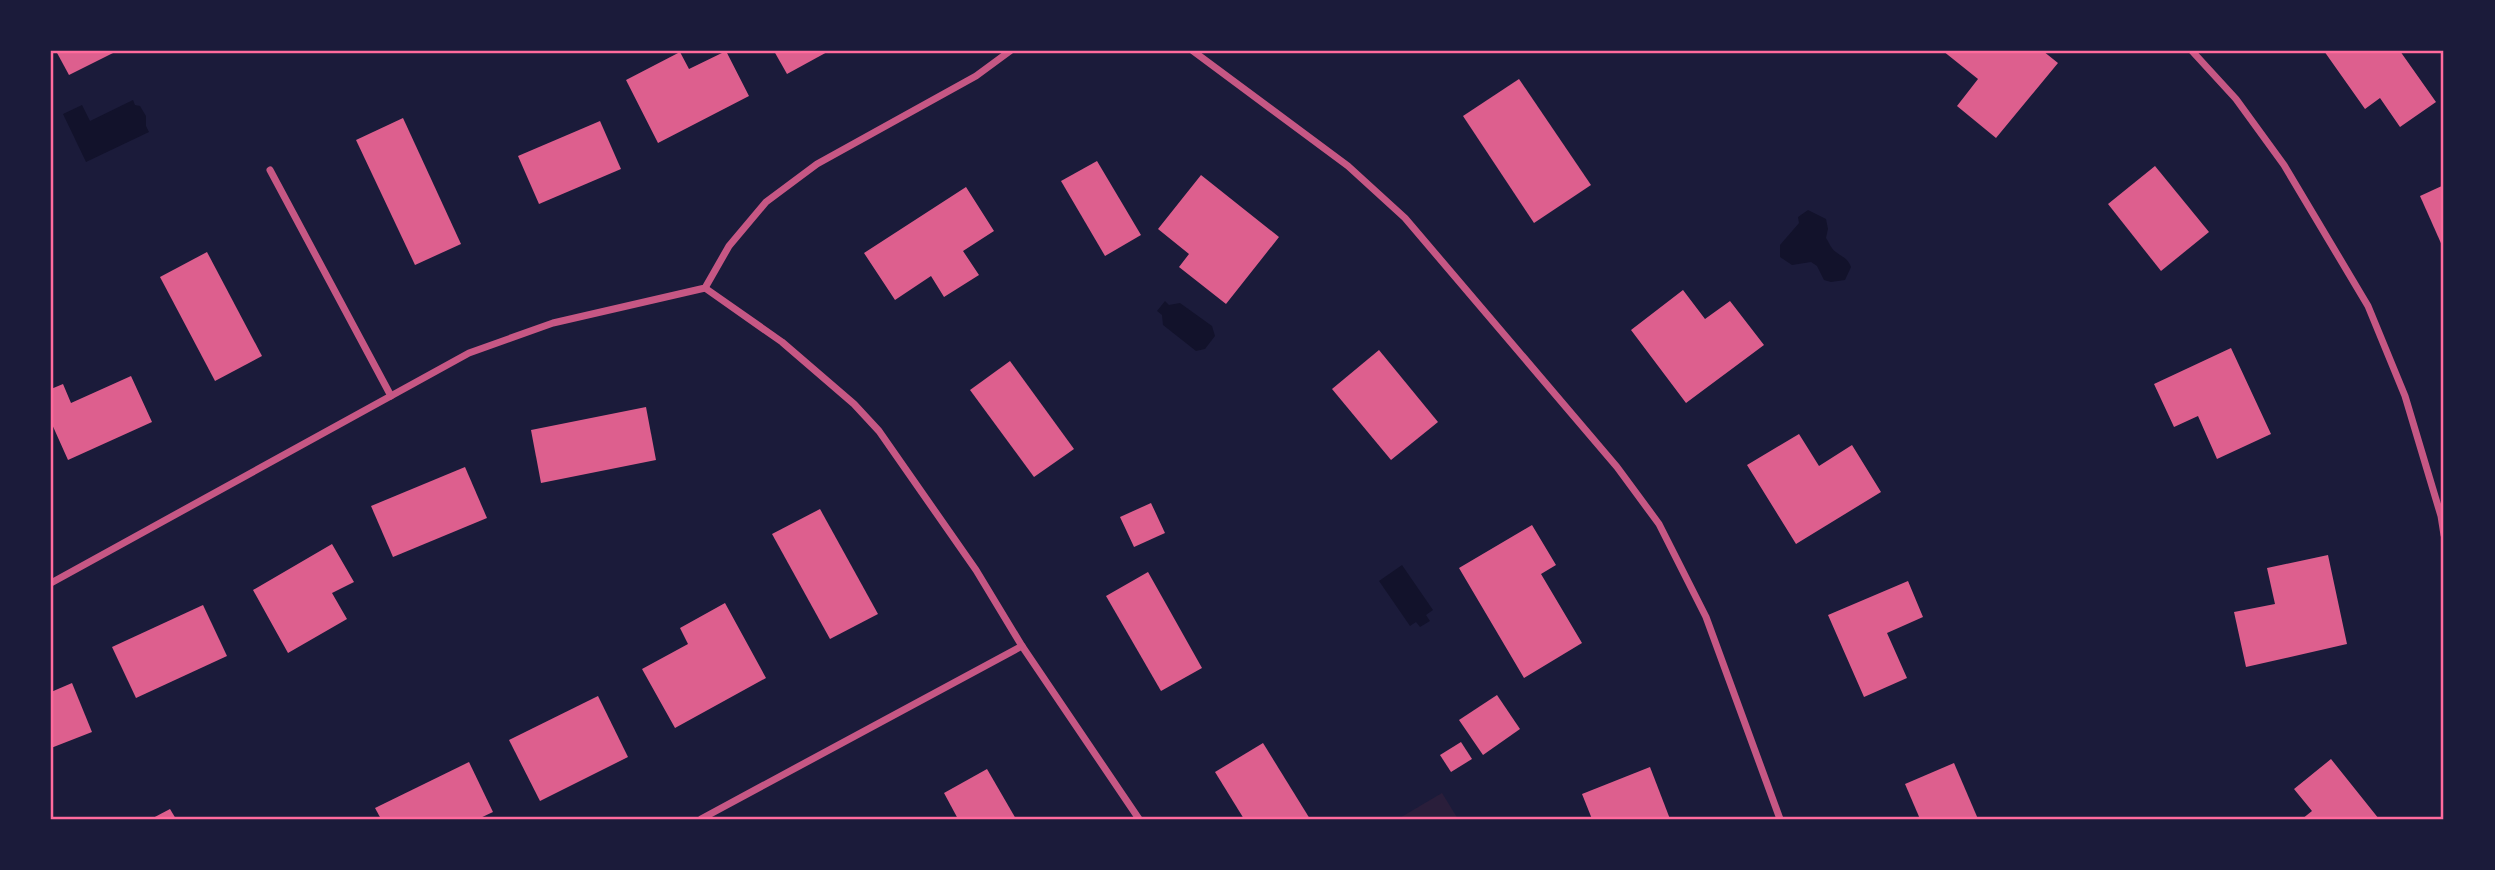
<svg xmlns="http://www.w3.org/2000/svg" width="2495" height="870" font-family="Poppins,sans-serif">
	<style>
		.green { fill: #2a1e3b }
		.water { fill: #12122b }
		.building { fill: #dd5f8e }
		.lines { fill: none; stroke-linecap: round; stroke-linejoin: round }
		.minor { stroke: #c65784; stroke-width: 7 }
		.neatline { fill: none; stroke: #ff6b9d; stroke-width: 2.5 }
	</style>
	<rect width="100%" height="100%" fill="#1b1b3a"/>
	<polygon class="green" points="1442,793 1458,819 1398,819"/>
	<g class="water">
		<polygon points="133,100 135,105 140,106 146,116 146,126 149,132 86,162 63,114 82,105 90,121"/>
		<path d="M1808 210 1826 219 1828 229 1826 238C1829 242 1831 249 1836 252 1843 258 1847 257 1851 267L1845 280 1831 282 1824 280 1817 266 1811 262 1792 265 1780 257V245L1799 223 1798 217Z"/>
		<polygon points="1165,301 1169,305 1180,303 1212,326 1215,336 1205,349 1196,351 1163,325 1162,315 1157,311"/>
		<polygon points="1402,565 1433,610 1426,615 1430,621 1420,627 1416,622 1410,626 1379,581"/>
	</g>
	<g class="building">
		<polygon points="56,51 117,51 69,75"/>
		<polygon points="726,51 749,96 658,143 626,80 680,52 689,69"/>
		<polygon points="774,51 829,51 787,74"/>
		<polygon points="1943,51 2043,51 2058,63 1996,138 1957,106 1978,79"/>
		<polygon points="2324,51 2400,51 2436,102 2400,127 2380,98 2365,109"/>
		<polygon points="1519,79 1591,185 1534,223 1463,116"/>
		<polygon points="403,118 461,244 415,265 356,140"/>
		<polygon points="600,121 621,169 539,204 518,156"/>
		<polygon points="1097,161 1141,235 1105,256 1061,181"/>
		<polygon points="2155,166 2209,232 2161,271 2108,204"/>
		<polygon points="1201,175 1279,237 1226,304 1179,267 1189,254 1158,229"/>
		<polygon points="2444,185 2444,250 2420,196"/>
		<polygon points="966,187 994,231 963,251 979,275 944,297 931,276 895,300 864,253"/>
		<polygon points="207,252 262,356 215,381 160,277"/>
		<polygon points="1683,290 1705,319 1730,301 1764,345 1686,403 1631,330"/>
		<polygon points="2231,348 2271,434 2217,459 2198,416 2174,427 2154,384"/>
		<polygon points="1379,350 1438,422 1391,460 1332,389"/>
		<polygon points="1010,361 1074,449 1034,477 970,390"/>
		<polygon points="131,376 152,422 68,460 51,422 51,389 63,384 71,403"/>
		<polygon points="646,407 656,460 541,483 531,430"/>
		<polygon points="1799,434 1819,466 1852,445 1881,492 1796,544 1747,465"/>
		<polygon points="465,467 487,518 393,557 371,506"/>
		<polygon points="1151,503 1165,533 1134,547 1120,517"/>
		<polygon points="820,509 878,614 830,639 772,534"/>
		<polygon points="1532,525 1556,565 1541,574 1582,643 1524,678 1459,568"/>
		<polygon points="332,544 354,582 332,593 347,619 288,653 253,590"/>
		<polygon points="2328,555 2347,644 2246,667 2234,612 2275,604 2267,568"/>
		<polygon points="1148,572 1202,668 1161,691 1106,596"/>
		<polygon points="1908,581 1923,617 1887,633 1907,678 1864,697 1828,615"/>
		<polygon points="725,603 766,678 675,728 642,669 688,644 680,628"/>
		<polygon points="203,605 227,656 136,698 112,647"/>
		<polygon points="72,683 92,732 51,748 51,692"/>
		<polygon points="1497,695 1520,729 1483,755 1459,720"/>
		<polygon points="598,696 628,757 540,801 509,740"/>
		<polygon points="1461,742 1472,759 1451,772 1440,755"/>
		<polygon points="1263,743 1310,819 1244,819 1215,772"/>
		<polygon points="2331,759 2379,819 2302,819 2312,811 2294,789"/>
		<polygon points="469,762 493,812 478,819 381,819 375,808"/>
		<polygon points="1954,763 1978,819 1920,819 1905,784"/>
		<polygon points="1650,767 1670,819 1592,819 1582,794"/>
		<polygon points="987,769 1016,819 958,819 944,793"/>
		<polygon points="170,809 176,819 151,819"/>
	</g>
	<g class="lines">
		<g class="minor">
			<polyline points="1193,51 1348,166 1405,218 1617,467 1659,524 1706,617 1780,819"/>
			<polyline points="2192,51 2236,99 2284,165 2368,306 2405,396 2441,516 2444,535"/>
			<polyline points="270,170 391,396"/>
			<polyline points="705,288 782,342 854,404 879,431 976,570 1022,646 1139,819"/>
			<polyline points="51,583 469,353 553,323 705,288 729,246 766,202 817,164 976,76 1010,51"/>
			<polyline points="701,819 1022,646"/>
		</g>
	</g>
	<rect width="2495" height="870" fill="none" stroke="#1b1b3a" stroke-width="105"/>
	<rect x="52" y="52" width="2390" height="766" class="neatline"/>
</svg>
